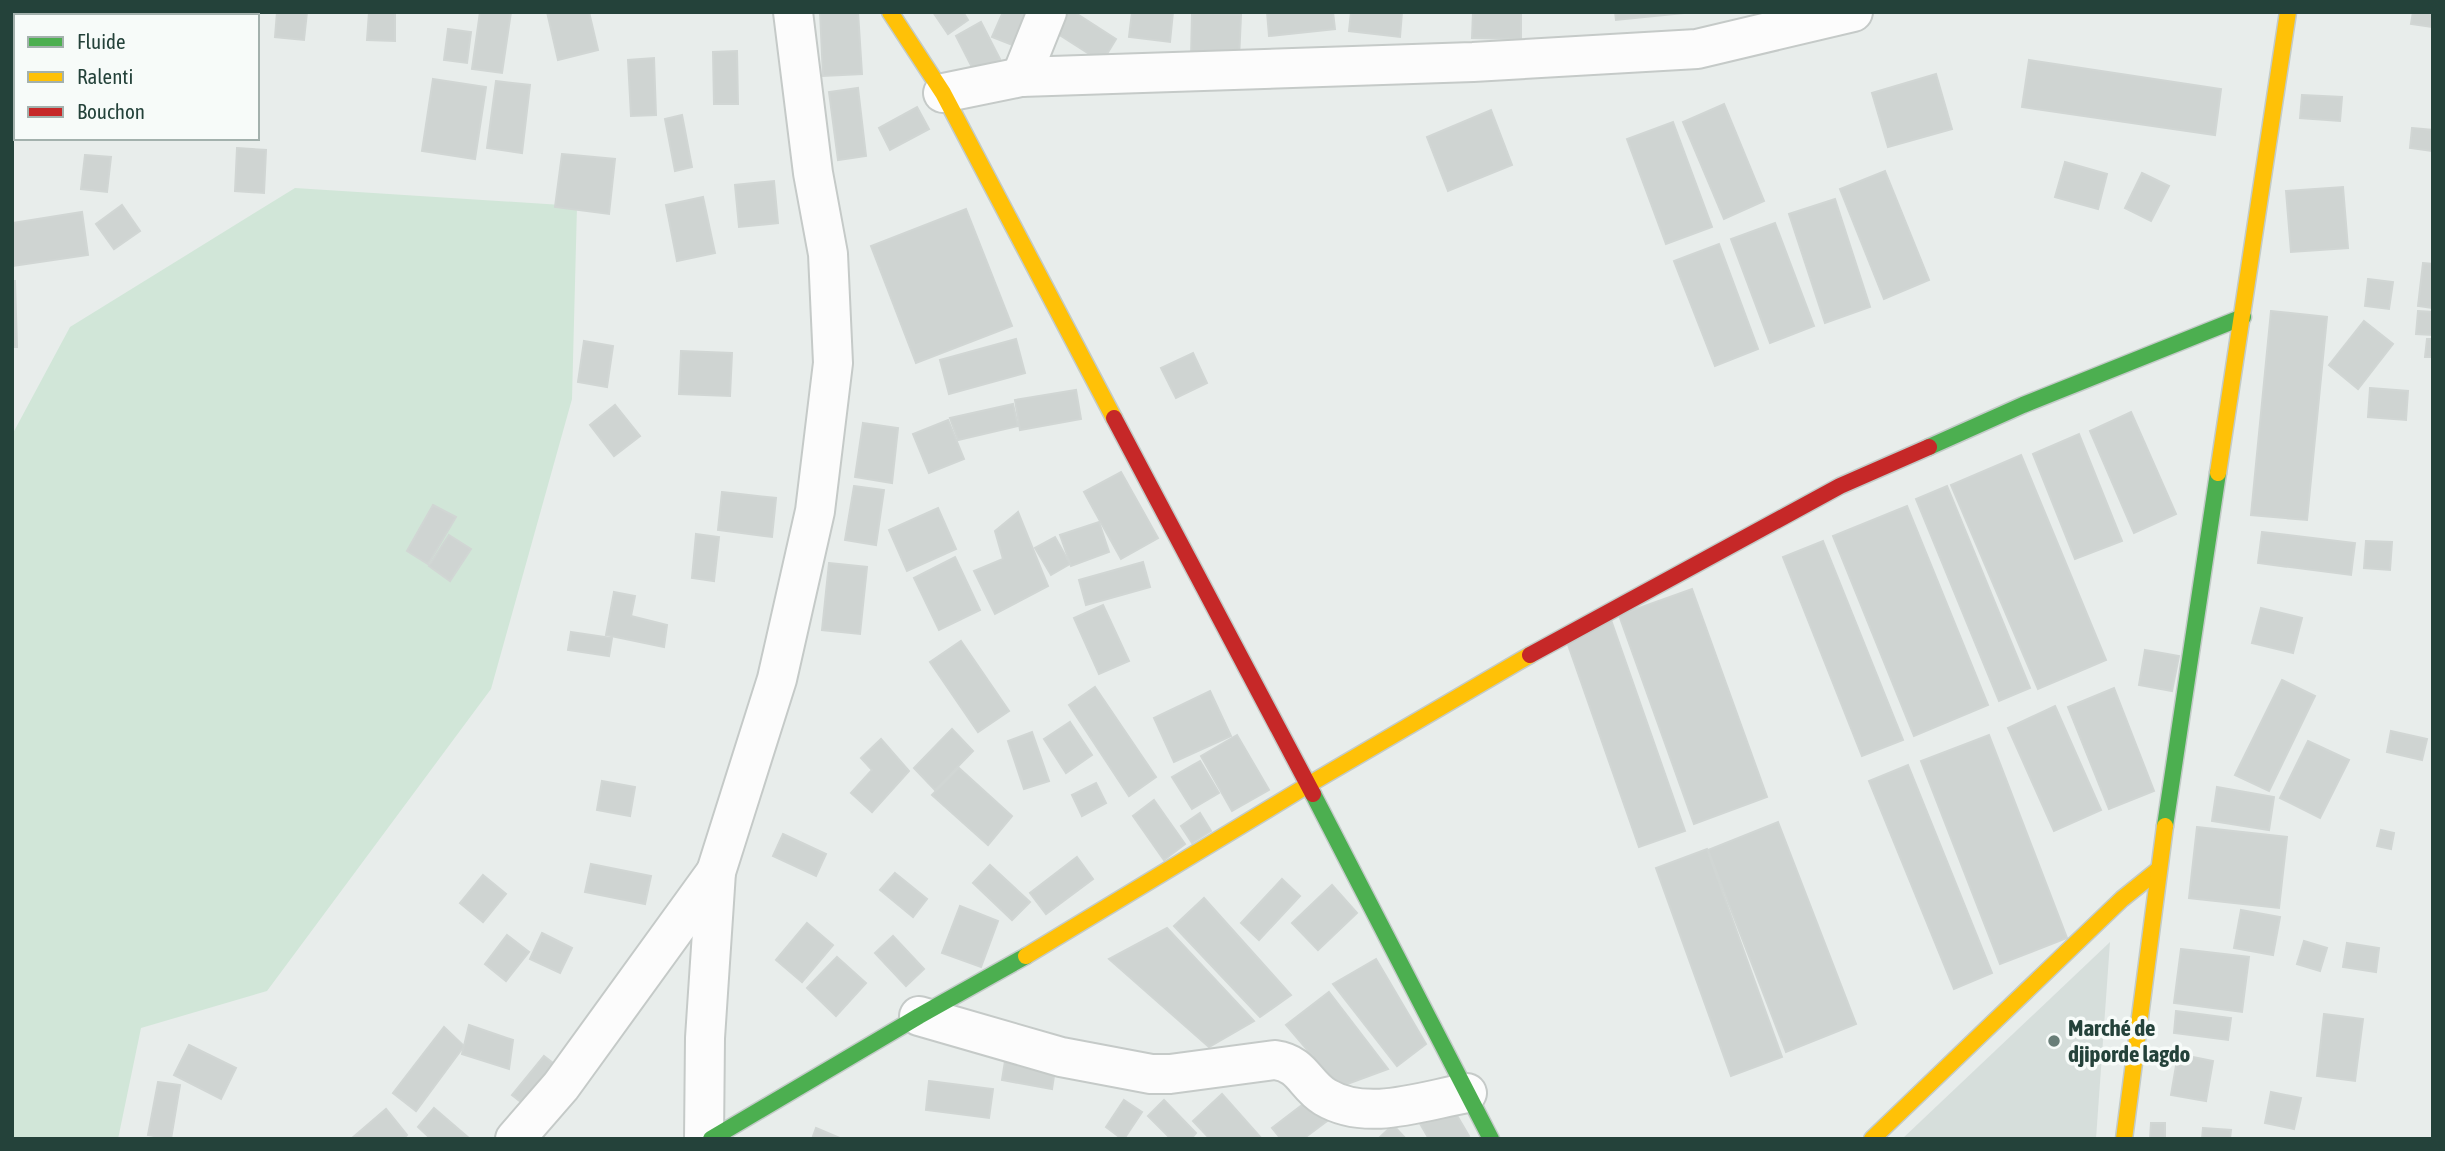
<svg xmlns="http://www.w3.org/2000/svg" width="2445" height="1151" font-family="'Asap Condensed',sans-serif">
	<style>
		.built { fill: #d6dedb }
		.green { fill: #d1e6d8 }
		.building { fill: #cfd4d2; stroke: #d1d6d4; stroke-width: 2 }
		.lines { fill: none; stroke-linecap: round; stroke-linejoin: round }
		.street-casing { stroke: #c5cac8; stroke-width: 42 }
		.fast-casing { stroke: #c3cbc8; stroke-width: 19 }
		.slow-casing { stroke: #c3cbc8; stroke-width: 19 }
		.jam-casing { stroke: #c3cbc8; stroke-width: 19 }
		.street { stroke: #fcfcfc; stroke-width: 38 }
		.fast { stroke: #4caf50; stroke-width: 16 }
		.slow { stroke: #ffc107; stroke-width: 16 }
		.jam { stroke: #c62828; stroke-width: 16 }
		.poi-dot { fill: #697e78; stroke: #f7fbf9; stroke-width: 2.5 }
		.labels { text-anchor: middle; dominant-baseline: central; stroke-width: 7; stroke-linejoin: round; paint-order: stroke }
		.poi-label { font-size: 23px; font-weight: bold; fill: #24423a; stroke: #f7fbf9; text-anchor: start }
	</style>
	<rect width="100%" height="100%" fill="#e8edeb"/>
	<polygon class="built" points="2110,942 2096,1139 1902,1139"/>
	<polygon class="green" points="295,188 577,206 572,399 491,689 267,991 141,1028 118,1139 12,1139 12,435 70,327"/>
	<g class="building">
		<polygon points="102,12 108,12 109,16 87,16"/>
		<polygon points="277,12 307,12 304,40 275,37"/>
		<polygon points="369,12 395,12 395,41 367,40"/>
		<polygon points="480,12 511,12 502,73 472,69"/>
		<polygon points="547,12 589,12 598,50 558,60"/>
		<polygon points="820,12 858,12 862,74 823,76"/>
		<polygon points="933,12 963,12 968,20 948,34"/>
		<polygon points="1003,12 1043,12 1028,51 992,37"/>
		<polygon points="1056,12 1074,12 1116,39 1102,62 1047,27"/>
		<polygon points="1132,12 1173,12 1170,42 1129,37"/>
		<polygon points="1267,12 1333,12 1335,29 1269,36"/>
		<polygon points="1351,12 1402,12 1400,37 1349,31"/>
		<polygon points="1473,12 1521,12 1521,39 1472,38"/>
		<polygon points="1615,12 1694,12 1616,20"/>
		<polygon points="2413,12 2433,12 2433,27 2411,24"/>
		<polygon points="1192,13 1241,15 1239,60 1191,58"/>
		<polygon points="981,22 1000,59 975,73 956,36"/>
		<polygon points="448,29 471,32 467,63 444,60"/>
		<polygon points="737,51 738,104 714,104 713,52"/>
		<polygon points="654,58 656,115 631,116 628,60"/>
		<polygon points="2029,60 2221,89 2215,135 2022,107"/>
		<polygon points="1936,74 1952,129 1888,147 1872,93"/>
		<polygon points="433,79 486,87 475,159 422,151"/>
		<polygon points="496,81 530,85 522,153 487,148"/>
		<polygon points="858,88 866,156 838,160 829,92"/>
		<polygon points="2302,95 2342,97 2340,121 2300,118"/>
		<polygon points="1724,104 1764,201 1724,219 1683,122"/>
		<polygon points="917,107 929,129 890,150 879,128"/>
		<polygon points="1491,110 1512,165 1448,191 1427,137"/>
		<polygon points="682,115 692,167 675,171 665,119"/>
		<polygon points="1673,122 1712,227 1666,244 1627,139"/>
		<polygon points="2412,128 2433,130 2433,151 2410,148"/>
		<polygon points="237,148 266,150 264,193 235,191"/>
		<polygon points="562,154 615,159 609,214 555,207"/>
		<polygon points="85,155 111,157 107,192 81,189"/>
		<polygon points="2065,162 2107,174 2098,209 2055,197"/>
		<polygon points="1885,171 1929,280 1884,299 1840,189"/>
		<polygon points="2142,173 2169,186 2151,221 2125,208"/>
		<polygon points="774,181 778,223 739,227 735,185"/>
		<polygon points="2343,187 2348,248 2291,252 2286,191"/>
		<polygon points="703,197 715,253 677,261 666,205"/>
		<polygon points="1835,199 1870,307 1825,323 1789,214"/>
		<polygon points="122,205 140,231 114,249 96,224"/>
		<polygon points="966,209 1012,326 916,363 871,246"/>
		<polygon points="82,212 88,255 12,266 12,223"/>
		<polygon points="1775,223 1814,326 1770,343 1731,239"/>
		<polygon points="1719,244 1758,349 1715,366 1674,261"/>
		<polygon points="2423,263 2433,264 2433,308 2418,306"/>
		<polygon points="2368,279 2393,282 2389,309 2365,306"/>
		<polygon points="12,281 15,281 17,347 12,347"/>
		<polygon points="2271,311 2327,317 2307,520 2251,515"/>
		<polygon points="2418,311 2433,312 2433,335 2416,334"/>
		<polygon points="2364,321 2393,344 2358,389 2329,365"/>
		<polygon points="1016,339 1025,373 949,394 940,360"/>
		<polygon points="2427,339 2433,339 2433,357 2425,357"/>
		<polygon points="584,341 613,346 607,387 578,382"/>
		<polygon points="681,351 732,353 730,396 679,394"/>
		<polygon points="1193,353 1207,383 1176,398 1161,368"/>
		<polygon points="2370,388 2408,391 2406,420 2368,417"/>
		<polygon points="1076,390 1081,419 1020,430 1015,400"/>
		<polygon points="1013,404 1018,426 958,440 950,418"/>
		<polygon points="615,405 640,436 614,456 590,425"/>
		<polygon points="2131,412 2176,514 2134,533 2090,431"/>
		<polygon points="948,420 964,459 929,473 913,434"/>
		<polygon points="863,423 898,428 892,483 855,477"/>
		<polygon points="2079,434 2122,541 2075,559 2033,454"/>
		<polygon points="2021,455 2106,660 2038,689 1951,485"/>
		<polygon points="1121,472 1158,538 1121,559 1084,492"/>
		<polygon points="854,486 884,490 876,545 845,540"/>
		<polygon points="1947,486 2030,688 1999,701 1916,499"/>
		<polygon points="722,492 776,498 772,537 718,530"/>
		<polygon points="433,505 456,517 428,564 407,551"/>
		<polygon points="1907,506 1988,705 1914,736 1833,536"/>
		<polygon points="938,508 956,549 907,571 889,530"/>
		<polygon points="1018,512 1048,586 995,614 974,571 1003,559 995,531"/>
		<polygon points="1099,522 1109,552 1071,566 1060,535"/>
		<polygon points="2262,532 2355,543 2351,575 2258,563"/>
		<polygon points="696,534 719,537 714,581 692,578"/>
		<polygon points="449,535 471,549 450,581 429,566"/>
		<polygon points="1055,537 1070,564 1051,575 1035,548"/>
		<polygon points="1823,541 1903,740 1862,756 1783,557"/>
		<polygon points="2366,541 2392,542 2390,570 2364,568"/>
		<polygon points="955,557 980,610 939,630 914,578"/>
		<polygon points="1143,562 1150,587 1086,605 1079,580"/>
		<polygon points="829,563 867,567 860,634 822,630"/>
		<polygon points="1692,589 1767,797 1694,824 1619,615"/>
		<polygon points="614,592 635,596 631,616 667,625 664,647 606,635"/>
		<polygon points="1103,605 1129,661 1099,674 1074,618"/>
		<polygon points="2261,608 2302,618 2293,653 2252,643"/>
		<polygon points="1611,620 1685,831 1639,847 1565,636"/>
		<polygon points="571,632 612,638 609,656 568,650"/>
		<polygon points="961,641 1009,711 978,732 930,662"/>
		<polygon points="2145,650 2179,656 2172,691 2139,685"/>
		<polygon points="2282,680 2315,696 2269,791 2235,775"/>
		<polygon points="1095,687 1156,777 1129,796 1069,705"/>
		<polygon points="2114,688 2154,791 2109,809 2068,707"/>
		<polygon points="1210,691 1231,736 1174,762 1154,718"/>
		<polygon points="2055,706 2101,810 2054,831 2008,728"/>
		<polygon points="1070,722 1092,755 1066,773 1044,739"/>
		<polygon points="952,729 973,751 935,790 914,768"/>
		<polygon points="2391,731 2427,739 2422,760 2387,752"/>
		<polygon points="1032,732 1049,781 1024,789 1008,741"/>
		<polygon points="1237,735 1269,790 1232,811 1201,756"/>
		<polygon points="1989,735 2067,938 2000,964 1921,761"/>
		<polygon points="881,739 909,771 872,812 851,793 872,770 861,758"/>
		<polygon points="2308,741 2349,760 2320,818 2280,798"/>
		<polygon points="1200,761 1219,793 1192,809 1172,777"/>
		<polygon points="1908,765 1992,973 1954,989 1869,781"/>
		<polygon points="959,768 1012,816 988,845 932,795"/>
		<polygon points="602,781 635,787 630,816 597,810"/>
		<polygon points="1096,783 1106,803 1082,816 1072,795"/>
		<polygon points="2217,787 2274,797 2269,830 2212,821"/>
		<polygon points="1154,800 1185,844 1164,860 1133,816"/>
		<polygon points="1200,813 1211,831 1192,843 1181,826"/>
		<polygon points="1778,822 1856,1024 1786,1052 1708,850"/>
		<polygon points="2197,827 2287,837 2279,908 2189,898"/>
		<polygon points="2381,830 2394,833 2391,849 2377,846"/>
		<polygon points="783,834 826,854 816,876 773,856"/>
		<polygon points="1707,849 1782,1057 1731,1076 1656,868"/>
		<polygon points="1077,857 1093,879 1046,914 1030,893"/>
		<polygon points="591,864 651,876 645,904 585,892"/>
		<polygon points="990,865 1030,902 1012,920 973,883"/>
		<polygon points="895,873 927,899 913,917 880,890"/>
		<polygon points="483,875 506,894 483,922 460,903"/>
		<polygon points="1282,879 1300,896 1259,940 1241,923"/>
		<polygon points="1332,885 1357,913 1318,950 1292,923"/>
		<polygon points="1204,898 1291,995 1260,1017 1174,926"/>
		<polygon points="960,906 998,921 981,967 942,953"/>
		<polygon points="2241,910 2280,917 2273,955 2234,948"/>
		<polygon points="807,923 833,945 802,982 776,960"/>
		<polygon points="1167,928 1254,1021 1209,1047 1109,959"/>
		<polygon points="542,933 572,948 560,973 530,959"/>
		<polygon points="507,935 529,952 506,981 485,964"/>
		<polygon points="893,936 924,969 906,986 875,953"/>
		<polygon points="2304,941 2327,948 2320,971 2297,964"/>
		<polygon points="2347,943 2379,948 2376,972 2343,967"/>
		<polygon points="2181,949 2249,957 2242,1012 2174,1003"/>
		<polygon points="837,957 866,983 836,1016 807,988"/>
		<polygon points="1376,959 1426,1044 1397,1066 1333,984"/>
		<polygon points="1329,992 1388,1069 1339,1087 1286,1025"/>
		<polygon points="2176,1011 2231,1018 2228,1040 2174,1033"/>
		<polygon points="2324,1014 2363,1019 2355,1081 2317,1076"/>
		<polygon points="469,1025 513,1040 509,1069 462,1054"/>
		<polygon points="444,1027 464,1046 416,1111 393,1093"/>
		<polygon points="189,1045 236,1068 221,1099 174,1075"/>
		<polygon points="2178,1054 2213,1061 2206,1101 2171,1095"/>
		<polygon points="1006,1055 1056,1063 1052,1089 1002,1080"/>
		<polygon points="544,1056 562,1070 530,1109 512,1095"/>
		<polygon points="929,1081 993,1089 989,1118 926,1110"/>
		<polygon points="158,1082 180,1085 171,1139 148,1135"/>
		<polygon points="2271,1092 2301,1098 2294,1129 2265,1123"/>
		<polygon points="1222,1094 1262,1139 1210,1139 1193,1121"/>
		<polygon points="1310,1099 1327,1121 1303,1139 1281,1139 1272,1128"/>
		<polygon points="1124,1100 1142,1112 1124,1139 1122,1139 1106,1127"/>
		<polygon points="1164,1100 1196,1133 1191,1139 1171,1139 1148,1116"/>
		<polygon points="1449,1102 1469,1136 1465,1139 1429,1139 1418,1120"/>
		<polygon points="434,1108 470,1139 431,1139 418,1127"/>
		<polygon points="386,1109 407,1135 403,1139 351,1139"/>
		<polygon points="2151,1123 2165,1123 2165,1139 2150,1139"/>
		<polygon points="1393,1125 1406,1139 1378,1139"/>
		<polygon points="816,1128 842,1139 812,1139"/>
		<polygon points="2203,1128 2231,1130 2230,1139 2202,1139"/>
	</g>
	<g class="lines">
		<defs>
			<g id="street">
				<polyline points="1021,77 1047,12"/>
				<polyline points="943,93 1021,77 1473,62 1697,49 1853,12"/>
				<path d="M919 1016 1061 1057 1151 1074H1170L1275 1060C1303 1064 1304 1084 1325 1097 1367 1122 1422 1101 1467 1093"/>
				<polyline points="515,1139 561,1086 716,872"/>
				<polyline points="704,1139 705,1038 716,872 777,679 815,511 833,363 828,254 813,173 793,12"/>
			</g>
			<g id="fast">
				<polyline points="1929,447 2023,405 2243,317"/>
				<polyline points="1313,794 1491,1139"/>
				<polyline points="2165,826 2218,473"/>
				<polyline points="711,1139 919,1016 1026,956"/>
			</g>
			<g id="slow">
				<polyline points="890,12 943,93 1114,418"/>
				<polyline points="2218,473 2288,12"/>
				<polyline points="1026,956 1308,785 1530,655"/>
				<polyline points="1872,1139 2122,899 2158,870"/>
				<polyline points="2124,1139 2165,826"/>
			</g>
			<g id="jam">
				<polyline points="1114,418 1313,794"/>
				<polyline points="1530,655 1840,486 1929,447"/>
			</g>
		</defs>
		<use href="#street" class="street-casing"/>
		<use href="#fast" class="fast-casing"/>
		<use href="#slow" class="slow-casing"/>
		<use href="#jam" class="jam-casing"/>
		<use href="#street" class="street"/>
		<use href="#fast" class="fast"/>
		<use href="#slow" class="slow"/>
		<use href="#jam" class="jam"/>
	</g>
	<circle class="poi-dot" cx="2054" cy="1041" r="7"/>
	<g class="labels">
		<g class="poi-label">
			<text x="2068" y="1028">Marché de<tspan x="2068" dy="26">djiporde lagdo</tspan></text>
		</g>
	</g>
	<rect width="2445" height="1151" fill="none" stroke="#24423a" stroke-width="28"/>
	<rect x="14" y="14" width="245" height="126" fill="#f7fbf9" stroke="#a3b1ad" stroke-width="2"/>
	<rect x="28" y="37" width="35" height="10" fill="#4caf50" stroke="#a3b1ad" stroke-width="2"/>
	<text x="77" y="49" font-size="21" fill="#24423a">Fluide</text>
	<rect x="28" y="72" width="35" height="10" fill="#ffc107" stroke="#a3b1ad" stroke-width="2"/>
	<text x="77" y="84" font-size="21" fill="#24423a">Ralenti</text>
	<rect x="28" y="107" width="35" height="10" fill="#c62828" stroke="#a3b1ad" stroke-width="2"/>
	<text x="77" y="119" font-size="21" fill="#24423a">Bouchon</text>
</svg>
